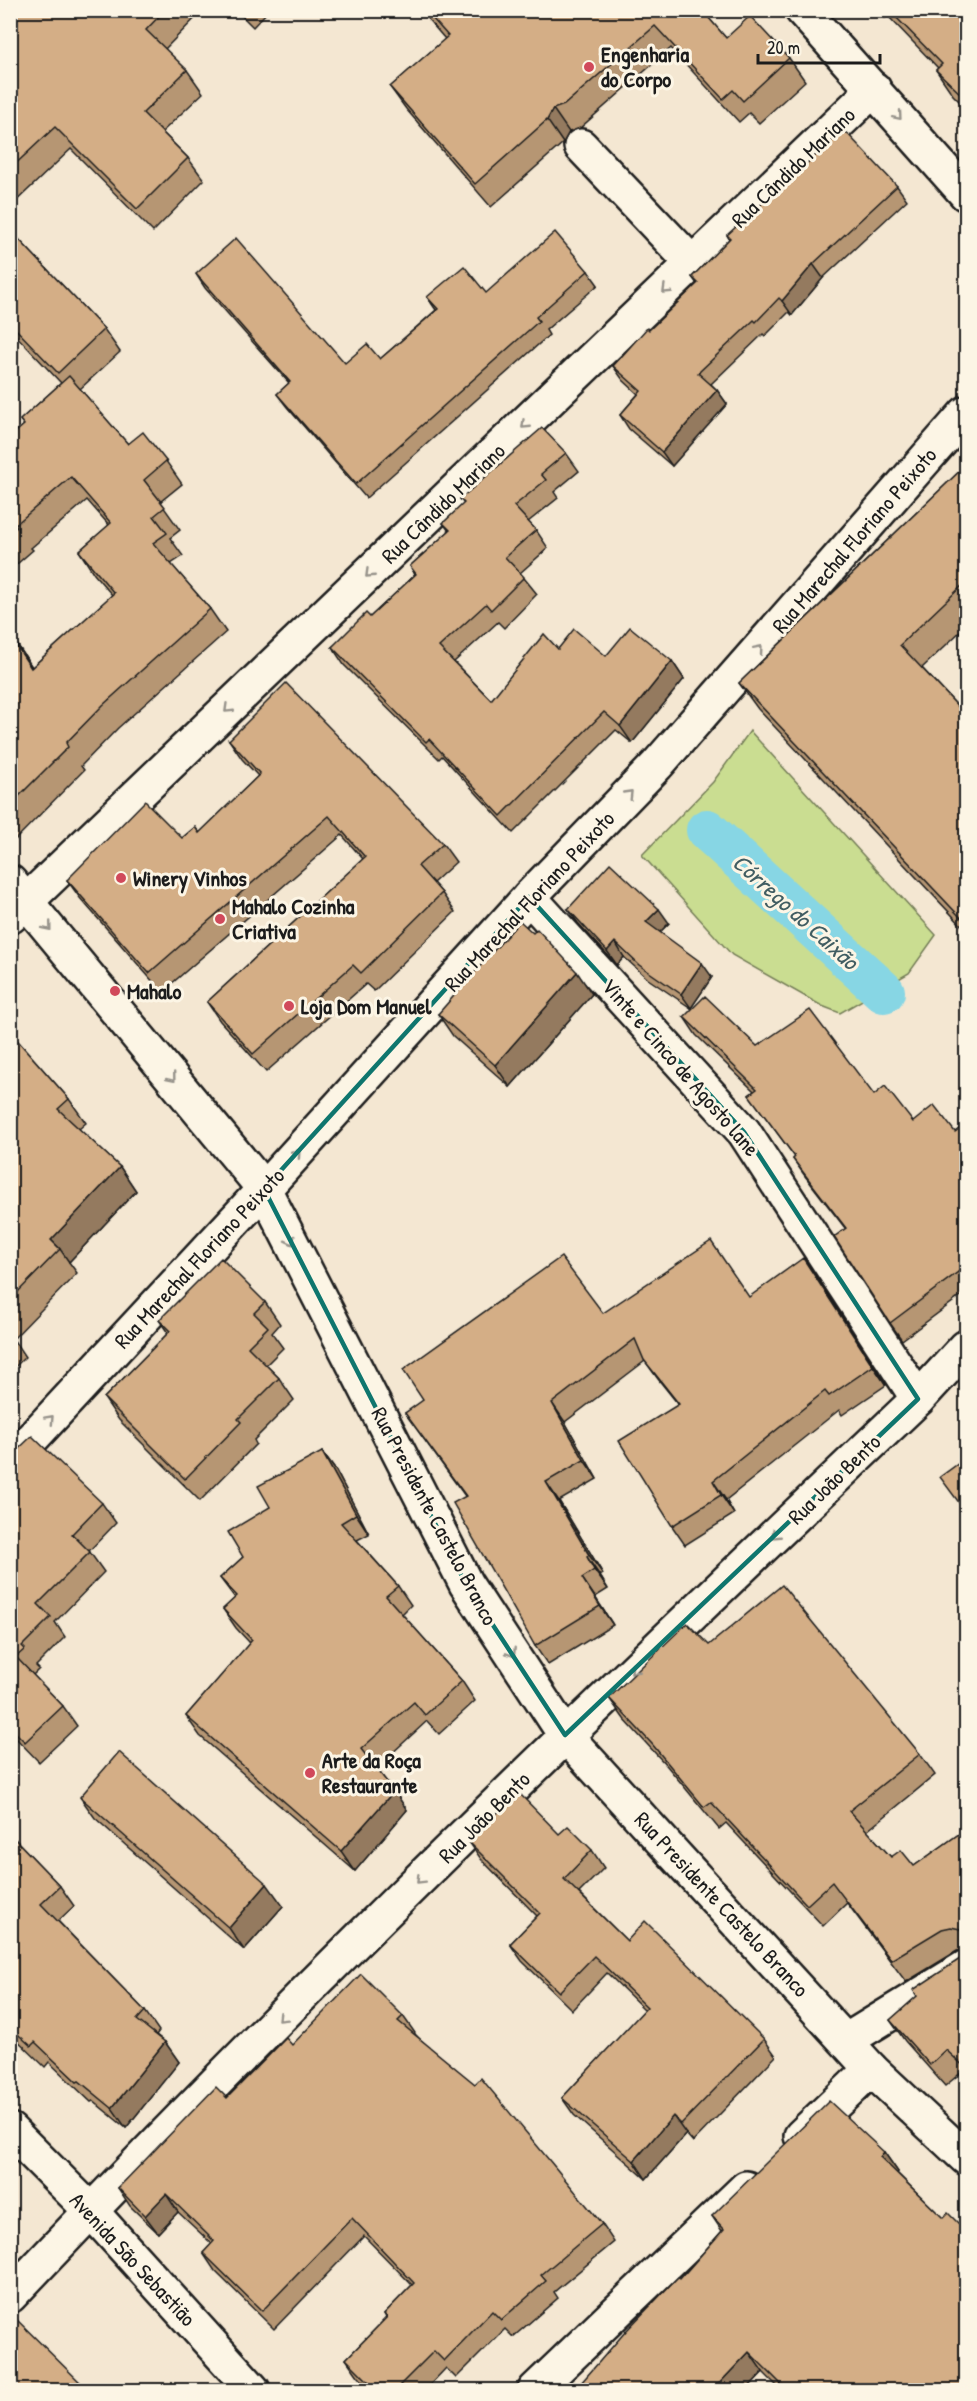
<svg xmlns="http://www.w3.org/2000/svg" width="977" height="2401" font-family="'Patrick Hand',sans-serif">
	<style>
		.green { fill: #cadd91; stroke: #737c56; stroke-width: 1.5 }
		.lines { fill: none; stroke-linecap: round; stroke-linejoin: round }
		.canal { stroke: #87d6e4; stroke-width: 42 }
		.minor-casing { stroke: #1c1c1c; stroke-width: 38 }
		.minor { stroke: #fcf5e5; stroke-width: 33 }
		.wall { fill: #b69673; stroke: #1c1c1c; stroke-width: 1.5 }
		.shaded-wall { fill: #947a5e; stroke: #1c1c1c; stroke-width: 1.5 }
		.building { fill: #d4ae86; stroke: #1c1c1c; stroke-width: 1.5 }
		.oneway { stroke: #97938b }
		.marked { fill: none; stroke: #0f766e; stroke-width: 4.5; stroke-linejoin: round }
		.poi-dot { fill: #d1495b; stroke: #fcf5e5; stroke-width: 2 }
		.labels { text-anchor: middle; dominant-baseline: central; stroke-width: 6; stroke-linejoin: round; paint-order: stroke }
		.poi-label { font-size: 22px; font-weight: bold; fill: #1c1c1c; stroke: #fcf5e5; text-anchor: start }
		.street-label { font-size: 22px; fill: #1c1c1c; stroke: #fcf5e5 }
		.water-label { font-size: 24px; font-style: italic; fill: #415d62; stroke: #fcf5e5 }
	</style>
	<rect width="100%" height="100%" fill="#f4e7d2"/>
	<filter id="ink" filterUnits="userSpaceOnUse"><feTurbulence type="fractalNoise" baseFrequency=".0167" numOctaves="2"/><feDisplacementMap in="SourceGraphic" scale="12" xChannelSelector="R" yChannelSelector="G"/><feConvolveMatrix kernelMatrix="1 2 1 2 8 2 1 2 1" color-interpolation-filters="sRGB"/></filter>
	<g filter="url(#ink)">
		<polygon class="green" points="750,731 936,935 909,973 840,1013 822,1006 732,955 642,855 713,782"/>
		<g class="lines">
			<polyline class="canal" points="707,830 884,992"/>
			<defs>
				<g id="minor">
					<polyline points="802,10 966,194"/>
					<polyline points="581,146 693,264"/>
					<polyline points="10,882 264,1189 466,1584 565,1735 871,2069 966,2158"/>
					<polyline points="529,897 744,1132 918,1399"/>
					<polyline points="11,916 874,89"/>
					<polyline points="10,1462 264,1189 529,897 657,765 966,413"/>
					<polyline points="847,2040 966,1967"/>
					<polyline points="10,2130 91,2211 253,2390"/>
					<polyline points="801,2136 871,2069"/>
					<path d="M10 2296C302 1986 610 1692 918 1399L966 1347"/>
					<polyline points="535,2390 746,2188"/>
				</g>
			</defs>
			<use href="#minor" class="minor-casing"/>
			<use href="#minor" class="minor"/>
		</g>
		<g class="wall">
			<polygon points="19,10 203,10 165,49 187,70 203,93 162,132 188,158 204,180 153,232 71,149 10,207 10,19"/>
			<polygon points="236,10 269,10 253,27"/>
			<polygon points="420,10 702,10 726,38 789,58 805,81 759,123 749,113 739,122 671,48 580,128 569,132 563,143 491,207 406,109 390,87 445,39"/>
			<polygon points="877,10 966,10 966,108 953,95 936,70 938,68 888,16 885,18"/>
			<polygon points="897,186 907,200 823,278 792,315 789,312 765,336 763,334 711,384 717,390 727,404 672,466 629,429 620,415 638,394 623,380 613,366 697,284 692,277 729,239 727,235"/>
			<polygon points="10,230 104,329 120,352 80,389 128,444 166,461 182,484 160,502 180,530 170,538 183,556 171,564 210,609 226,632 118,728 81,766 84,770 14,841 10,840 10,630 15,636 13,638 32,667 112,595 94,574 79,551 109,525 87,500 31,548 33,550 10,570 10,437 24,425 20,420 61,383 10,329"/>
			<polygon points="588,271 598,285 546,330 549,335 366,498 287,407 277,394 289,383 205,288 196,274 345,363 380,359 436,310 427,297 486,293"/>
			<polygon points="566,453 579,471 554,492 558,498 528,522 536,530 548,548 520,573 537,594 504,628 498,622 454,662 491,700 558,649 606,656 672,661 684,679 632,743 616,730 513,833 442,756 439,759 344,665 332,647 370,617 415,575 410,566 449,531 443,523 464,504 460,499"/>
			<polygon points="966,465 966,626 922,668 966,715 966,930 758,709 739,683"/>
			<polygon points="229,740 443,844 456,862 433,883 442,893 455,912 374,991 366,984 266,1072 220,1021 207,1002 363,859 342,835 162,992 80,898 67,880 182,838 195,827 200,833 258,776 242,759"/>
			<polygon points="568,909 669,923 660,932 712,977 691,1008 648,979 624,957 617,965 578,923"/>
			<polygon points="592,994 510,1087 453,1036 438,1014"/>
			<polygon points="684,1017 757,1046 874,1095 913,1122 955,1132 966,1124 966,1292 902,1340 890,1323 845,1228 805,1176 793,1159 795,1157 749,1095 754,1091 696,1035"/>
			<polygon points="10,1032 69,1099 86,1123 79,1129 120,1167 136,1191 69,1262 77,1273 13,1339 25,1357 10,1372"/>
			<polygon points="816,1277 886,1385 842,1415 839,1410 726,1500 734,1514 685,1545 672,1526 678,1404 658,1379 645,1361 565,1422 597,1479 559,1501 603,1574 600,1576 608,1589 595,1597 613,1625 548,1665 535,1646 465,1496 405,1413 603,1313 750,1297"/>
			<polygon points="265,1302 280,1324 272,1333 283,1348 266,1365 279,1378 294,1400 254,1440 256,1444 200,1501 119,1420 104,1398 168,1333 159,1320"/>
			<polygon points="322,1452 336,1471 369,1534 357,1540 398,1586 411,1605 402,1614 462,1681 475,1701 439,1734 427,1721 376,1768 394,1791 407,1810 355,1871 200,1736 186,1716 250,1643 236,1628 223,1609 235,1598 220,1578 243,1557 270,1507"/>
			<polygon points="10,1457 102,1503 116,1523 89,1551 104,1572 55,1622 65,1637 36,1666 39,1669 33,1675 63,1706 77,1726 39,1762 14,1736 10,1740"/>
			<polygon points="709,1645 920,1754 935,1775 867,1831 891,1857 914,1866 966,1829 966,1948 957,1951 906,1982 847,1903 823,1926 726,1823 719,1829 667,1766 624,1719 609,1698"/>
			<polygon points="80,1797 283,1906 244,1950 95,1818"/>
			<polygon points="10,1834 60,1886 74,1906 58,1921 145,2011 159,2031 156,2035 165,2042 179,2062 126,2128 93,2101 91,2102 49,2062 45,2067 10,2033"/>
			<polygon points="559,1834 592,1850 604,1868 579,1893 627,1941 764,2039 776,2056 693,2142 686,2134 646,2179 574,2115 562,2098 645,2010 607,1973 572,2010 522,1961 510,1944 537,1916 481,1859 469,1842"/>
			<polygon points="966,1955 966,2076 962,2072 945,2086 905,2041 890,2020"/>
			<polygon points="403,2016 415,2033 415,2034 602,2224 614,2242 554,2292 558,2298 513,2337 505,2329 456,2378 446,2368 424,2391 372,2391 358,2376 346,2359 386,2318 384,2314 412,2285 364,2236 274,2329 215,2271 203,2253 212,2244 178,2212 158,2233 130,2206 118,2188 227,2098 292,2045"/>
			<polygon points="884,2152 898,2172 897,2173 943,2218 966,2391 782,2391 763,2372 745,2391 574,2391 680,2279 722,2231 712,2216"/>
		</g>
		<g class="shaded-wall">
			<polygon points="553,109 569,132 563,143 547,120"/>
			<polygon points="813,264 823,278 792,315 782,301"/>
			<polygon points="717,390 727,404 672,466 662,452"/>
			<polygon points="10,635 13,638 47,690 31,668 10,636"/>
			<polygon points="672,661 684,679 632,743 620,726"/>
			<polygon points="659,909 669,923 656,936 646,922"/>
			<polygon points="615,942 624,957 617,965 607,951"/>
			<polygon points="702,963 712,977 691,1008 681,994"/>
			<polygon points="577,972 592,994 510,1087 495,1065"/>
			<polygon points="120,1167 136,1191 69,1262 60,1249 51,1240"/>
			<polygon points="803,1258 816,1277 886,1385 873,1366"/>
			<polygon points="552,1403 565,1422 597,1479 584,1460"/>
			<polygon points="322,1452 336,1471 369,1534 356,1514"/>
			<polygon points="713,1481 726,1500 734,1514 721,1495"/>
			<polygon points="546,1482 559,1501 603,1574 589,1555"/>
			<polygon points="587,1557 600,1576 608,1589 594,1570"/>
			<polygon points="582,1578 595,1597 613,1625 600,1606"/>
			<polygon points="394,1791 407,1810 355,1871 341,1851"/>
			<polygon points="267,1884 283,1906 244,1950 229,1928"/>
			<polygon points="165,2042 179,2062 126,2128 112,2108"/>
			<polygon points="673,2116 686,2134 646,2179 634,2161"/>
			<polygon points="884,2152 898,2172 894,2177 880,2157"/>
			<polygon points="166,2194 178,2212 158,2233 145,2216"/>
			<polygon points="749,2352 763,2372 745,2391 712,2391"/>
		</g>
		<g class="building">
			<polygon points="19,10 165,10 146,30 187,70 143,113 188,158 137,209 55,127 10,169 10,19"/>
			<polygon points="425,10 702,10 726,38 750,16 789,58 743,101 733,90 723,99 655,26 564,105 553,109 547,120 475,184 390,87 448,36"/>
			<polygon points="889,10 966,10 966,99 936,70 942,64"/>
			<polygon points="844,130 897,186 813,264 782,301 779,298 756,322 754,320 698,373 717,390 662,452 620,415 641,391 613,366 647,328 649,330 698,283 692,277 730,238 727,235"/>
			<polygon points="10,230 104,329 58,373 10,323"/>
			<polygon points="555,232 588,271 536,317 539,321 356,484 277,394 290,382 196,274 236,238 345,363 367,344 380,359 438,309 427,297 464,266 486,293"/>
			<polygon points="69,376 128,444 143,432 166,461 144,480 165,507 154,516 167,533 153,543 210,609 103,705 66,743 68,747 10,805 10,636 31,668 114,593 79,551 111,523 71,477 15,525 17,527 10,533 10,437 24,425 20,420"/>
			<polygon points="542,428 566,453 541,474 546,480 514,506 536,530 505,557 524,577 491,610 486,604 439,647 491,700 544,634 558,649 574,629 606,656 630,627 672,661 620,726 604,712 501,816 429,739 426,742 332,647 366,613 370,617 416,574 410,566 450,530 443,523 464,503 460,499"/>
			<polygon points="966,465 966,582 900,645 966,715 966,923 739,683"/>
			<polygon points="286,683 443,844 418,866 442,893 361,973 353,965 253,1054 207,1002 365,857 329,816 149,973 67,880 145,801 182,838 195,827 199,833 260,774 229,740"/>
			<polygon points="610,863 659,909 646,922 702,963 681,994 639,965 615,942 607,951 568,909"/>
			<polygon points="520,921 533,933 537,929 577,972 495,1065 438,1014"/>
			<polygon points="705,996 757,1046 810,1010 874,1095 885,1086 913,1122 934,1105 955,1132 966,1124 966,1266 890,1323 834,1237 846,1228 793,1159 795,1157 749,1095 757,1089 684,1017"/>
			<polygon points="10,1032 69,1099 58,1109 120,1167 51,1240 60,1249 10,1300"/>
			<polygon points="711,1241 749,1297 803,1258 873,1366 829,1396 825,1391 713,1481 721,1495 672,1526 619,1441 679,1404 644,1360 635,1339 552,1403 584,1460 546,1482 589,1555 587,1557 594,1570 582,1578 600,1606 535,1646 453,1503 466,1496 405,1413 423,1400 403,1370 561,1257 603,1313"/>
			<polygon points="221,1258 265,1302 254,1313 268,1327 248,1347 279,1378 238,1419 241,1422 185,1479 104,1398 170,1331 159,1320"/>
			<polygon points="32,1436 102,1503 72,1534 90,1552 38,1604 51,1617 22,1646 25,1649 16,1657 63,1706 25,1742 10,1727 10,1457"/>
			<polygon points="322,1452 356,1514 341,1523 398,1586 386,1596 462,1681 425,1715 414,1702 361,1749 394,1791 341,1851 186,1716 252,1640 223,1609 237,1596 220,1578 243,1557 228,1532 270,1507 258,1486"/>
			<polygon points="966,1458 966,1512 940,1477"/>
			<polygon points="782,1585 920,1754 849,1811 891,1857 901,1850 914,1866 966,1829 966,1935 960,1929 951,1927 942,1929 891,1960 832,1882 807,1905 711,1802 704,1807 652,1744 609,1698 687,1623 709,1645"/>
			<polygon points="119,1752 267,1884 229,1928 80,1797"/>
			<polygon points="518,1792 559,1834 568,1826 592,1850 564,1879 627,1941 645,1921 764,2039 681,2124 673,2116 634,2161 562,2098 647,2007 594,1956 559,1992 510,1944 540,1913 469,1842"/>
			<polygon points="10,1834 60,1886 41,1904 145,2011 137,2020 165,2042 112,2108 79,2081 77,2082 35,2042 31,2046 10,2027"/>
			<polygon points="966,1955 966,2068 946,2050 930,2065 890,2020 917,1996 913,1990"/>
			<polygon points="361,1974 403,2016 398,2021 475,2084 481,2078 602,2224 541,2275 546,2281 501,2320 492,2311 444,2361 434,2351 394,2391 378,2391 346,2359 387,2317 384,2314 414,2283 352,2218 262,2311 203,2253 214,2241 166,2194 145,2216 118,2188 216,2087 227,2098 286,2038 292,2045"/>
			<polygon points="829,2101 884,2152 880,2157 943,2218 948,2213 966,2231 966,2391 788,2391 749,2352 712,2391 574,2391 626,2331 678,2277 680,2279 724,2229 712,2216"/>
			<polygon points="12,2315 89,2391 10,2391 10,2316"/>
		</g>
		<defs><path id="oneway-chevron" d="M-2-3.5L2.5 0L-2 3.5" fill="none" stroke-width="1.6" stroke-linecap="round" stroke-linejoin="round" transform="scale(1.5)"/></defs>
		<g class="oneway">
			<use href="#oneway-chevron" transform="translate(898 116) rotate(49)"/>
			<use href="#oneway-chevron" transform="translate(666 290) rotate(136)"/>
			<use href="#oneway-chevron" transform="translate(525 425) rotate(136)"/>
			<use href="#oneway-chevron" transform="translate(369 574) rotate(136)"/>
			<use href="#oneway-chevron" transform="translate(759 649) rotate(-49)"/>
			<use href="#oneway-chevron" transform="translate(228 709) rotate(136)"/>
			<use href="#oneway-chevron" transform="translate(629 794) rotate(-46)"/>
			<use href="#oneway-chevron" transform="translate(48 927) rotate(51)"/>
			<use href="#oneway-chevron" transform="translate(172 1078) rotate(51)"/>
			<use href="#oneway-chevron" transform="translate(297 1153) rotate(-48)"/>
			<use href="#oneway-chevron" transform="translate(291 1241) rotate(63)"/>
			<use href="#oneway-chevron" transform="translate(50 1419) rotate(-47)"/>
			<use href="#oneway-chevron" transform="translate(775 1535) rotate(136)"/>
			<use href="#oneway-chevron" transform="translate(512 1653) rotate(57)"/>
			<use href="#oneway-chevron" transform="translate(634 1670) rotate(136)"/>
			<use href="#oneway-chevron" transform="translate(420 1880) rotate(135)"/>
			<use href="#oneway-chevron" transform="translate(282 2018) rotate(135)"/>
		</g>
	</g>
	<path class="marked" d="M529 897 744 1132 918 1399 565 1735 466 1584 264 1189Z"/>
	<g class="poi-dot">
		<circle cx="589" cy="67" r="6"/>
		<circle cx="121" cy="878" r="6"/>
		<circle cx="220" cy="919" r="6"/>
		<circle cx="115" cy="991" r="6"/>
		<circle cx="289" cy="1006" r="6"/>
		<circle cx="310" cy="1773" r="6"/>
	</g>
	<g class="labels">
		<g class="poi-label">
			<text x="601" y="54">Engenharia<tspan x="601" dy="25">do Corpo</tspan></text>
			<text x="133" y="878">Winery Vinhos</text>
			<text x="232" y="906">Mahalo Cozinha<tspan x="232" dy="25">Criativa</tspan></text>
			<text x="127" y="991">Mahalo</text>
			<text x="301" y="1006">Loja Dom Manuel</text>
			<text x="322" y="1760">Arte da Roça<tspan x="322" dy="25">Restaurante</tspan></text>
		</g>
		<g class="street-label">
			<text transform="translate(793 167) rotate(-44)">Rua Cândido Mariano</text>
			<text transform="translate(443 503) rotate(-44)">Rua Cândido Mariano</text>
			<text transform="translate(854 540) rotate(-49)">Rua Marechal Floriano Peixoto</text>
			<text transform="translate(529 901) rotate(-47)">Rua Marechal Floriano Peixoto</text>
			<text transform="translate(681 1067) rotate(49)">Vinte e Cinco de Agosto lane</text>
			<text transform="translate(199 1258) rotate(-47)">Rua Marechal Floriano Peixoto</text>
			<text transform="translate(834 1479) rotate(-44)">Rua João Bento</text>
			<text transform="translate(435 1516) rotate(62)">Rua Presidente Castelo Branco</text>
			<text transform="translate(484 1817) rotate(-45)">Rua João Bento</text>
			<text transform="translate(722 1904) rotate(47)">Rua Presidente Castelo Branco</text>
			<text transform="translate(133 2259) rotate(47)">Avenida São Sebastião</text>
		</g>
		<g class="water-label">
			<text transform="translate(796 911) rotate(42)">Córrego do Caixão</text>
		</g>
	</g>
	<rect width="977" height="2401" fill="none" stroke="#fcf5e5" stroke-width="36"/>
	<rect x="18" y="18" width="941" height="2365" fill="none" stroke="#1c1c1c" stroke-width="2" filter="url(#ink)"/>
	<path d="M758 54v9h122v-9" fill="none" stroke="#1c1c1c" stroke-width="3"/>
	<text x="767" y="54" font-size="18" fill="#1c1c1c" stroke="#fcf5e5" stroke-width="4.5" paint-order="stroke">20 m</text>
</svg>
